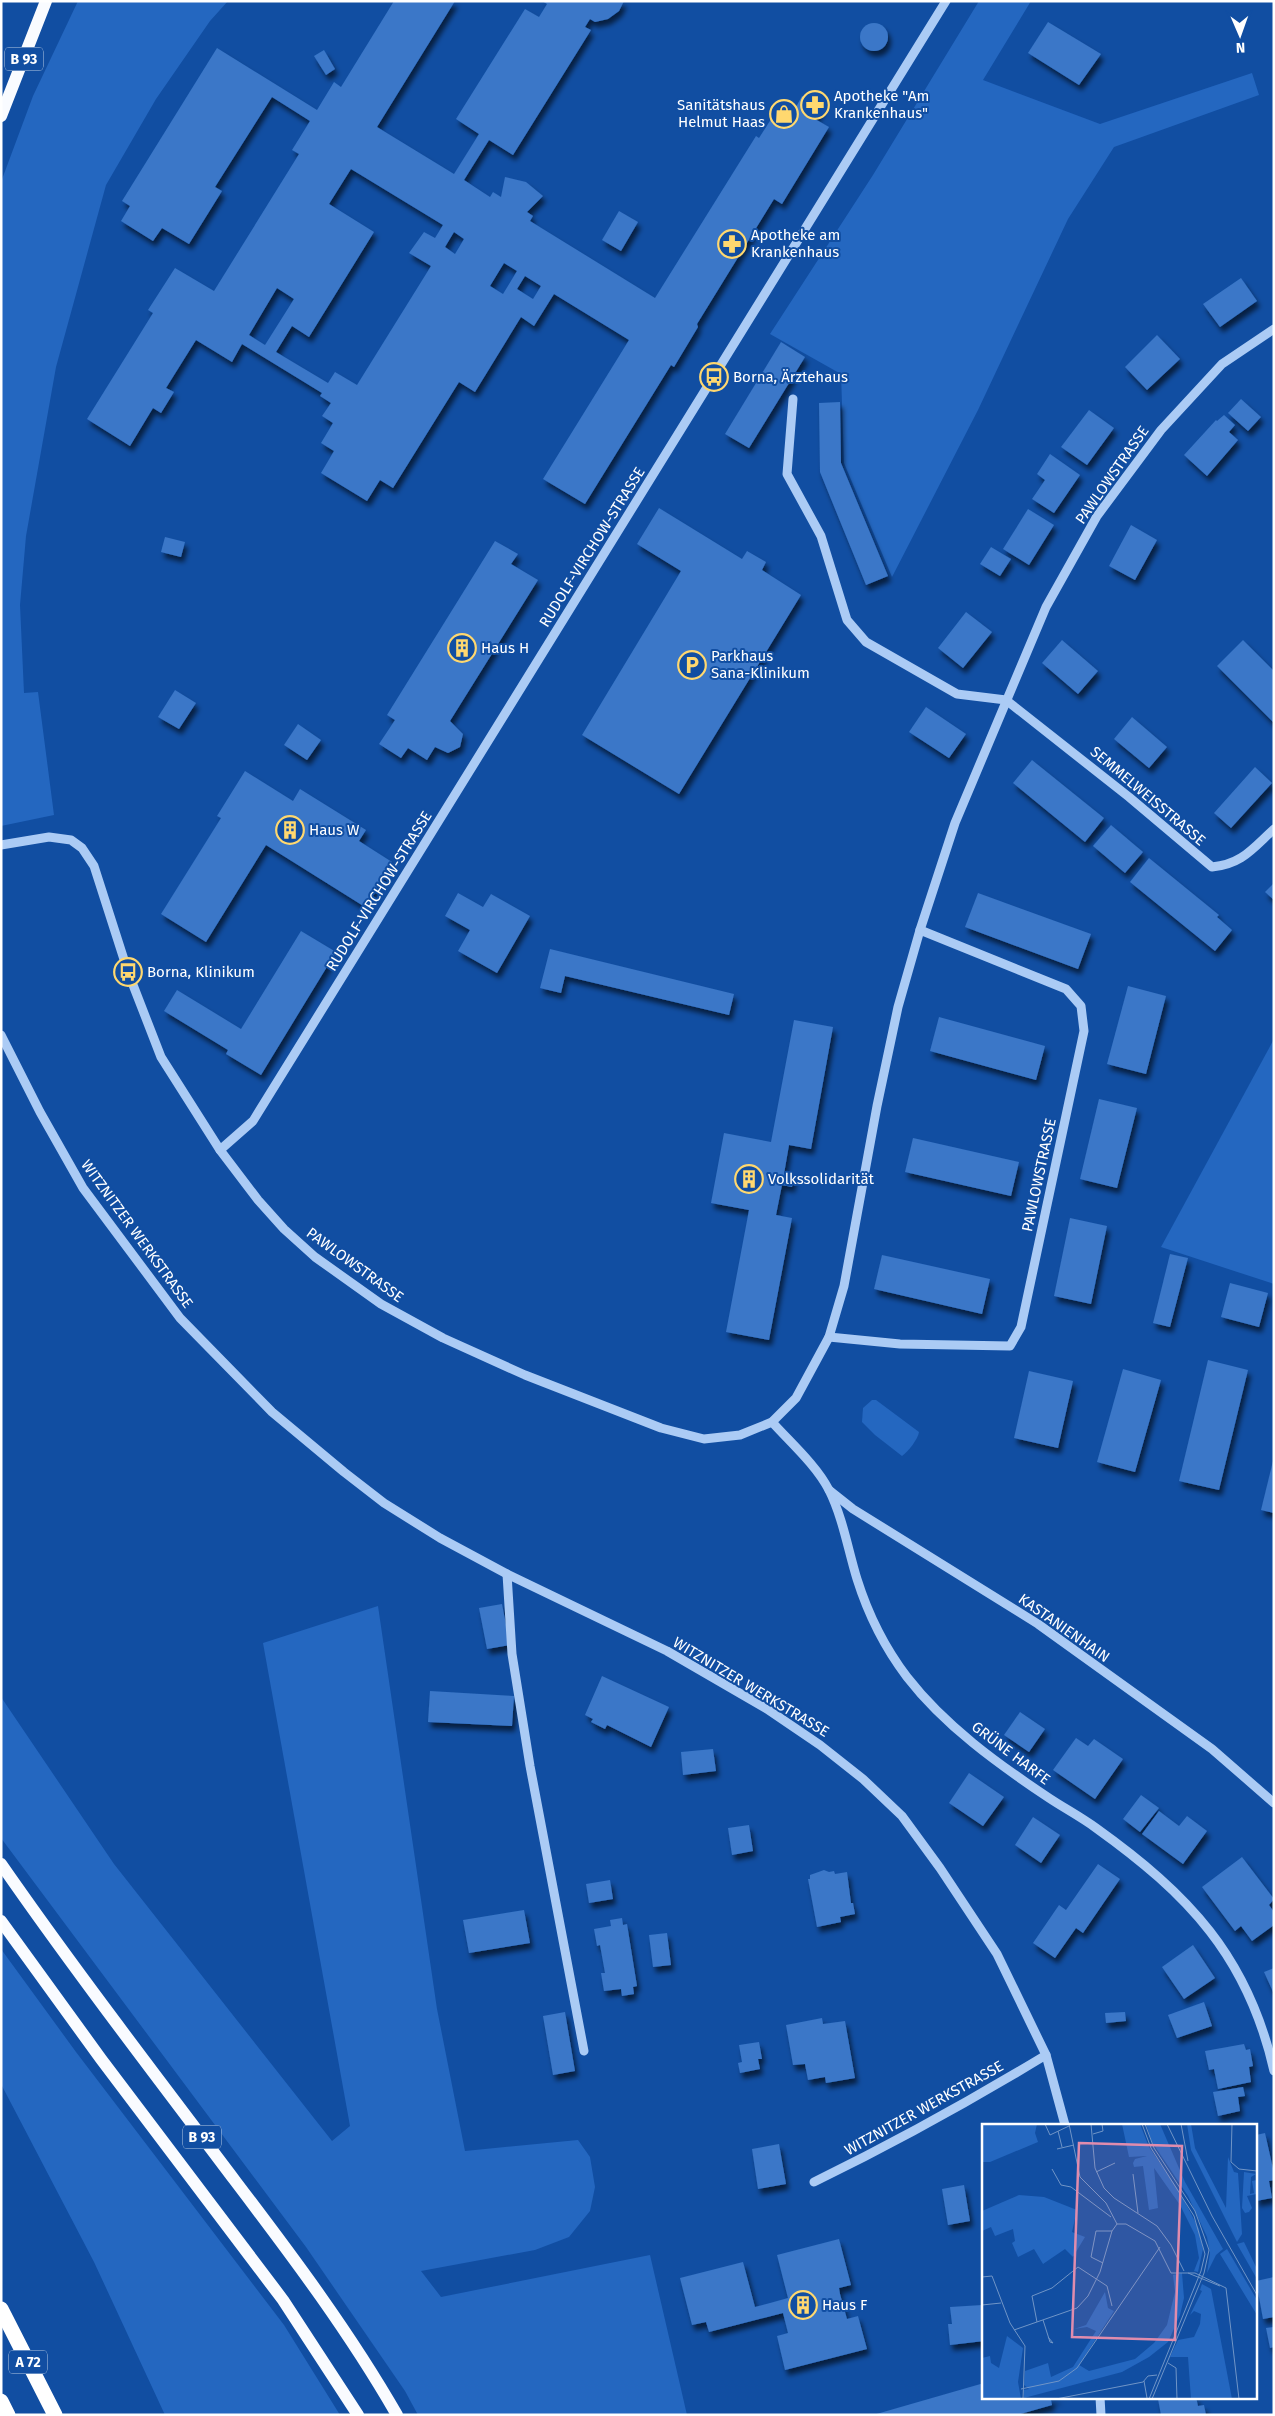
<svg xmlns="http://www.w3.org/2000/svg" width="1275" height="2416" font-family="'Fira Sans',sans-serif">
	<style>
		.green { fill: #2467c0 }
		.building { fill: #3a77c8; fill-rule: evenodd; filter: url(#shadow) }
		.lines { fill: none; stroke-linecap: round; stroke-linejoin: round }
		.minor { stroke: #abcbf5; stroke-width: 9 }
		.major { stroke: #f9fbff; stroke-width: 12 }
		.highway { stroke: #fff; stroke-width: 15 }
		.labels { text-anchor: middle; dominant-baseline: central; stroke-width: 4; stroke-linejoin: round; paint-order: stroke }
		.shield { fill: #114ea2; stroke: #b8cae3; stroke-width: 1 }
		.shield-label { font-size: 14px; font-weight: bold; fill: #fff }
		.poi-label { font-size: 15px; fill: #fff; stroke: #114ea2; text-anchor: start }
		.street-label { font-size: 15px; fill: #fff; stroke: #114ea2 }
		.inset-road { fill: none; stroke: #7095c7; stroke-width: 1 }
		.view { fill: #e08cad; fill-opacity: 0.15; stroke: #e08cad; stroke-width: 2.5 }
		.inset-edge { fill: none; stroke: #fff; stroke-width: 2.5 }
	</style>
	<defs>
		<filter id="shadow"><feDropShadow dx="3" dy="5.5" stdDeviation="2.5" flood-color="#0009"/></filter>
	</defs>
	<rect width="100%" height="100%" fill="#114ea2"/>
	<g class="green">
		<polygon points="78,1 228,1 210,21 156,99 106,185 56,367 26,536 20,605 24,693 38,692 54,815 1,826 1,182 33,96"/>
		<polygon points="979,1 1031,1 983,80 1100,124 1252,73 1259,95 1114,147 1068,219 978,410 892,577 844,463 841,374 770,334 873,175"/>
		<polygon points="1274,1039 1274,1284 1161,1247"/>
		<path d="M872 1400H876L919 1432C918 1439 908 1452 902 1456L875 1435 862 1422 863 1408Z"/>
		<polygon points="378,1606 437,2009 465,2151 578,2140 590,2157 595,2187 590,2211 569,2237 535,2250 421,2271 441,2297 650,2255 687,2415 418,2415 405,2391 306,2247 1,1838 1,1697 114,1864 332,2141 350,2126 263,1643"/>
		<polygon points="1,1949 76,2052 284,2325 340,2415 165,2415 94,2262 1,2084"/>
	</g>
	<g class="building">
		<path d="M394 1H455L377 127 454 174 479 134 456 119 525 9 539 17 547 4 542 1H624L619 11 608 19 595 22 590 19 585 27 591 30 513 155 489 140 464 180 490 197 493 192 501 197 505 177 526 182 543 196 527 212 533 216 530 221 655 298 756 136 759 138 784 99 796 107 802 96 822 108 815 119 829 127 782 204 774 199 697 324 698 327 674 367 671 365 585 504 543 479 629 340 554 294 534 326 521 317 475 392 459 382 393 488 380 480 367 501 321 473 334 451 321 443 333 423 322 416 331 403 320 396 322 393 242 344 232 362 196 340 166 388 174 392 161 413 153 408 130 446 87 419 153 313 148 310 175 268 214 291 299 154 292 150 310 121 272 97 215 187 222 191 189 244 162 228 153 241 121 221 130 206 122 201 217 48 317 110 334 82 341 87ZM351 169 443 225 435 238 424 232 409 253 431 266 357 385 335 372 328 383 276 352 292 326 309 337 374 232 329 204ZM454 232 464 239 455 254 445 247ZM504 263 517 271 503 294 490 286ZM525 276 541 286 533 299 517 289ZM277 288 294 299 265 345 249 335Z"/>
		<polygon points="1048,22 1101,54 1079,85 1028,53"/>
		<circle cx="874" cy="37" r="14"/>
		<polygon points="324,50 335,69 326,75 314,56"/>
		<polygon points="619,211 638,222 621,251 602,240"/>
		<polygon points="1241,278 1257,301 1220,327 1203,304"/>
		<polygon points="1157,335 1180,359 1147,390 1125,367"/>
		<polygon points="781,342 805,357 749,448 725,434"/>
		<polygon points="1241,399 1261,417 1248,431 1228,413"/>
		<polygon points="840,402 841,463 888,576 866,585 820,472 819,403"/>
		<polygon points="1089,410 1114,428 1087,465 1061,447"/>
		<polygon points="1224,415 1235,425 1229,432 1238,440 1207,476 1184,455 1216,420 1217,421"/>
		<polygon points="1050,454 1080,475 1054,513 1032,499 1045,480 1037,474"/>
		<polygon points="659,508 742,559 747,551 766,562 762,570 801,595 679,794 582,735 681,571 637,544"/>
		<polygon points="1028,509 1054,525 1029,565 1003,549"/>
		<polygon points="1131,525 1157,540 1135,580 1109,566"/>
		<polygon points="165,537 185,542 181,557 161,552"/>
		<polygon points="495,541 518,554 511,564 538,580 450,721 463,734 460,747 448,753 435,747 427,760 408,748 401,758 379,744 395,720 387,715"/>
		<polygon points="991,547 1011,559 1000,576 980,564"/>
		<polygon points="966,612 992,632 963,668 938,648"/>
		<polygon points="1062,640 1098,671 1078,694 1042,663"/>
		<polygon points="1243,640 1274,671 1274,723 1217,666"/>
		<polygon points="175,690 196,703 179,729 158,717"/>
		<polygon points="926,707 966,734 949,758 909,732"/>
		<polygon points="1132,717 1167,747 1149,768 1114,739"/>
		<polygon points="298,724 321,740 307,760 284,745"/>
		<polygon points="1032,760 1104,818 1085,842 1013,783"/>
		<polygon points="1255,767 1272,783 1231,828 1214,813"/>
		<polygon points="245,771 293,801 300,789 366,830 359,841 392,862 365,907 266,845 206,942 161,914 221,818 217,816"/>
		<polygon points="1111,825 1143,852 1125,873 1093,846"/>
		<polygon points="1149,858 1219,915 1217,917 1232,930 1215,951 1130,882"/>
		<polygon points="1274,883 1274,900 1265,892"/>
		<polygon points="458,893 483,907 491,894 530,916 497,973 458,951 470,930 445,916"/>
		<polygon points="978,893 1091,934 1078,969 965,927"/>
		<polygon points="301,931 336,952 261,1075 226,1054 228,1050 164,1011 177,990 241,1029"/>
		<polygon points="550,949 734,994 729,1015 565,976 561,993 540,988"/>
		<polygon points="1128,986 1166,996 1146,1074 1107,1064"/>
		<polygon points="939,1017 1045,1046 1036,1080 930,1051"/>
		<polygon points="794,1020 833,1027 811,1149 789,1145 784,1174 794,1176 792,1187 782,1185 776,1215 792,1218 769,1340 726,1332 749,1210 711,1203 724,1133 771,1142"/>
		<polygon points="1099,1099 1137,1108 1117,1188 1080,1179"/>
		<polygon points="913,1138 1019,1162 1011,1196 905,1172"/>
		<polygon points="1070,1218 1107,1226 1091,1304 1054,1296"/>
		<polygon points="1170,1254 1188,1258 1170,1327 1153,1323"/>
		<polygon points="882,1255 990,1279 982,1314 874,1289"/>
		<polygon points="1230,1283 1268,1293 1259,1327 1221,1317"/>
		<polygon points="1208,1360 1248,1370 1219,1490 1179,1481"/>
		<polygon points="1123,1369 1161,1380 1135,1472 1097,1462"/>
		<polygon points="1029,1371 1073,1381 1058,1448 1014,1438"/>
		<polygon points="1273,1461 1274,1461 1274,1513 1261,1510"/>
		<polygon points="502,1604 510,1645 487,1649 479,1608"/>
		<polygon points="602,1676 669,1707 651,1747 607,1725 605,1729 591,1722 593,1719 585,1715"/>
		<polygon points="430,1691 514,1696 512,1726 428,1722"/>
		<polygon points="1020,1712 1045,1729 1029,1752 1004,1735"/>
		<polygon points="1076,1738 1088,1746 1094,1739 1123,1759 1095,1799 1053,1770"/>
		<polygon points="713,1749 716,1771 683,1775 681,1752"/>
		<polygon points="969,1773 1004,1797 983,1826 949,1803"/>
		<polygon points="1141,1795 1159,1808 1140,1832 1123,1819"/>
		<polygon points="1159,1811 1179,1826 1187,1816 1207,1831 1183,1864 1142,1834"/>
		<polygon points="1033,1817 1060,1835 1041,1863 1015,1845"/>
		<polygon points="749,1825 753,1851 732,1855 728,1828"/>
		<polygon points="1242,1857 1274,1899 1269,1905 1274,1912 1274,1925 1252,1941 1241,1926 1235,1931 1202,1887"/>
		<polygon points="1098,1864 1120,1879 1083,1933 1076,1928 1055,1958 1033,1943 1059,1905 1066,1910"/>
		<polygon points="824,1870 829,1872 834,1871 835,1874 847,1872 851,1903 853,1903 855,1914 840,1917 841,1922 817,1927 808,1879 810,1879 810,1875"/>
		<polygon points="610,1880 613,1899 589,1903 586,1884"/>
		<polygon points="524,1910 530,1943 469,1953 463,1920"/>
		<polygon points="622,1918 623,1925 627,1924 637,1986 633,1987 634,1994 622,1996 621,1989 604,1991 601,1973 605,1973 600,1945 597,1946 594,1929 611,1926 610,1920"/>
		<polygon points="667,1933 671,1965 653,1967 649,1935"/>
		<polygon points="1193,1945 1215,1978 1184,1999 1162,1967"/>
		<polygon points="1274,1968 1274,1994 1264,1972"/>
		<polygon points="1204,2002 1212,2026 1177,2038 1168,2015"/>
		<polygon points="565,2012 575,2071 553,2075 543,2016"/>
		<polygon points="1125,2012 1126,2021 1106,2023 1105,2013"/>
		<polygon points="822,2018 823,2024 845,2021 855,2078 826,2083 825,2077 808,2080 805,2064 793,2065 786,2025"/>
		<polygon points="759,2042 762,2059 758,2059 760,2069 740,2073 738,2063 742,2062 739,2045"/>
		<polygon points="1244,2044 1246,2050 1250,2049 1253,2066 1249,2067 1251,2082 1218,2089 1214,2069 1209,2070 1205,2051"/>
		<polygon points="1243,2087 1245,2096 1238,2097 1240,2111 1218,2116 1213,2092"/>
		<polygon points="1265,2133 1274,2173 1274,2180 1269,2181 1272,2198 1256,2201 1256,2135"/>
		<polygon points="779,2144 786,2184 758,2189 752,2149"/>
		<polygon points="964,2185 970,2221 948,2225 942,2189"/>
		<polygon points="839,2239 851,2285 839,2288 840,2294 847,2319 858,2316 867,2349 785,2370 777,2336 788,2333 783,2313 709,2332 706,2322 692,2325 680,2278 743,2262 755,2307 770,2303 788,2298 777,2255"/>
		<polygon points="1274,2277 1274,2317 1263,2319 1256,2281"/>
		<polygon points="982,2305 984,2341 950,2345 948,2324 952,2324 950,2307"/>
		<polygon points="1274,2327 1274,2347 1270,2348 1266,2328"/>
		<polygon points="984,2383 984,2397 1060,2398 1051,2400 1052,2405 1017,2415 873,2415"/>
		<polygon points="1163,2397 1196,2397 1198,2406 1204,2405 1206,2415 1161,2415 1158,2399"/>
	</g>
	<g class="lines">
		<g class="minor">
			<path d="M793 399 787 474 821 536 847 620 866 642 957 694 1006 700 1129 797 1212 867C1242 864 1252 849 1274 829"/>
			<polyline points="1,845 49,837 71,840 82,848 94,866 128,972 161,1057 220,1150 258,1200 284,1229 315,1257 381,1304 443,1338 525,1375 661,1428 704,1439 740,1435 772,1422 796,1398 829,1337 844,1286 877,1106 898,1007 920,930 955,823 1046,607 1097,516 1161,430 1222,364 1274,329"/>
			<polyline points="1,1035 40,1112 83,1188 180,1318 272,1412 344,1472 384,1503 440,1538 507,1574 667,1651 767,1709 820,1745 863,1779 902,1816 940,1868 997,1954 1046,2055 1065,2125"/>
			<polyline points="220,1150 253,1121 946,1"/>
			<polyline points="829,1337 900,1344 1010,1346 1021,1327 1084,1031 1081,1006 1066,989 920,930"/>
			<path d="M772 1422C791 1443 816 1465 829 1490 843 1518 848 1550 857 1579 868 1614 885 1648 907 1677 945 1726 998 1764 1049 1798 1064 1808 1081 1817 1096 1828 1188 1894 1248 1956 1274 2071"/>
			<polyline points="829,1490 853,1509 1038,1624 1212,1749 1274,1803"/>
			<polyline points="507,1574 512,1654 530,1766 584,2051"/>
			<path d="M814 2182C894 2143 970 2101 1046 2055"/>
			<polyline points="1100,2397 1101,2415"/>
		</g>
		<g class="major">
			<polyline points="1,116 46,1"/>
			<path d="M1 1864C76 1972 157 2077 236 2182 293 2257 350 2333 397 2415"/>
			<polyline points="1,1921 101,2059 283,2300 358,2415"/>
		</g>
		<g class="highway">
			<polyline points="1,2309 55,2415"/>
			<polyline points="1,2401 8,2415"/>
		</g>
	</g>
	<defs>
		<symbol id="pharmacy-ring" viewBox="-11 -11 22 22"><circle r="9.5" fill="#114ea2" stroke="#ffd86f" stroke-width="1.5"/><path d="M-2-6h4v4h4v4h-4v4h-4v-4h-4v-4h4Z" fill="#ffd86f"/></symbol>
		<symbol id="shop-ring" viewBox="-11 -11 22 22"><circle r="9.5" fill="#114ea2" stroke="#ffd86f" stroke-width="1.5"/><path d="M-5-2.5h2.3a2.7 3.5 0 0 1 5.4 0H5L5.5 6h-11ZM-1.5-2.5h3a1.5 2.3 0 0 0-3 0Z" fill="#ffd86f"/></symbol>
		<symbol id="bus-ring" viewBox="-11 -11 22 22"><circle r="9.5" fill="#114ea2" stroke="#ffd86f" stroke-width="1.5"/><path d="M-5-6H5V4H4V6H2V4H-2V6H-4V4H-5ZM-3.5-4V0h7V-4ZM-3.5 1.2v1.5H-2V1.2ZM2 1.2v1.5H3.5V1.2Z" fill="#ffd86f"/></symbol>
		<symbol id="building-ring" viewBox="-11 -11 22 22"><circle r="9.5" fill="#114ea2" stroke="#ffd86f" stroke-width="1.5"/><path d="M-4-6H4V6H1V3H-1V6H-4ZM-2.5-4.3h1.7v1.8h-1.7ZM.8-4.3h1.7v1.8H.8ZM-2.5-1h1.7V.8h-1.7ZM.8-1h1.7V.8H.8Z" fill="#ffd86f"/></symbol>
		<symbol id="parking-ring" viewBox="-11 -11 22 22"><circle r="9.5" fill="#114ea2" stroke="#ffd86f" stroke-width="1.5"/><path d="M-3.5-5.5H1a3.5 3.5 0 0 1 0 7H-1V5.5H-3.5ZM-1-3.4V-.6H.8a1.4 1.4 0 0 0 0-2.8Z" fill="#ffd86f"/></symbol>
	</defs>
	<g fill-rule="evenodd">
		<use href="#pharmacy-ring" x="799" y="89" width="32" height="32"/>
		<use href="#shop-ring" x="768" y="98" width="32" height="32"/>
		<use href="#pharmacy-ring" x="716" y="228" width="32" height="32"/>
		<use href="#bus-ring" x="698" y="361" width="32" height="32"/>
		<use href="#building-ring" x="446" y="632" width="32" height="32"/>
		<use href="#parking-ring" x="676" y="649" width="32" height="32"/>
		<use href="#building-ring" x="274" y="814" width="32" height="32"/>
		<use href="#bus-ring" x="112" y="956" width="32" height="32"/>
		<use href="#building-ring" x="733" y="1163" width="32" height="32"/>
		<use href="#building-ring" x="787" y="2289" width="32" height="32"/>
	</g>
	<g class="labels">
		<g class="shield">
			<rect x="5" y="47.5" width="38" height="23" rx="4"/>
			<rect x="183" y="2125.5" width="38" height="23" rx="4"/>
			<rect x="9" y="2350.5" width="38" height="23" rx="4"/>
		</g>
		<g class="shield-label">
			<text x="24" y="59">B 93</text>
			<text x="202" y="2137">B 93</text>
			<text x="28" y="2362">A 72</text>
		</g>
		<g class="poi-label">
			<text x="834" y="96">Apotheke "Am<tspan x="834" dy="17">Krankenhaus"</tspan></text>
			<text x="765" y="105" text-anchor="end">Sanitätshaus<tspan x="765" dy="17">Helmut Haas</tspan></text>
			<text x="751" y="235">Apotheke am<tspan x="751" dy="17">Krankenhaus</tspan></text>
			<text x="733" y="377">Borna, Ärztehaus</text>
			<text x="481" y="648">Haus H</text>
			<text x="711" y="656">Parkhaus<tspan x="711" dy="17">Sana-Klinikum</tspan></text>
			<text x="309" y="830">Haus W</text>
			<text x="147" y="972">Borna, Klinikum</text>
			<text x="768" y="1179">Volkssolidarität</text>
			<text x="822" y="2305">Haus F</text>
		</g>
		<g class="street-label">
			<text transform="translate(1112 475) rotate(-55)">PAWLOWSTRASSE</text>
			<text transform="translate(592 547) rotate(-58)">RUDOLF-VIRCHOW-STRASSE</text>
			<text transform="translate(1148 796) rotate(40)">SEMMELWEISSTRASSE</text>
			<text transform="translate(379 891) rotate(-58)">RUDOLF-VIRCHOW-STRASSE</text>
			<text transform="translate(1039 1175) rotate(-78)">PAWLOWSTRASSE</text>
			<text transform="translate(137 1234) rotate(54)">WITZNITZER WERKSTRASSE</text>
			<text transform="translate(355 1265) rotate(36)">PAWLOWSTRASSE</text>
			<text transform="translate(1064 1628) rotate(35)">KASTANIENHAIN</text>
			<text transform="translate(751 1687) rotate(31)">WITZNITZER WERKSTRASSE</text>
			<text transform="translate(1011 1753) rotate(37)">GRÜNE HARFE</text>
			<text transform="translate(924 2108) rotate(-29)">WITZNITZER WERKSTRASSE</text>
		</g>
	</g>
	<g transform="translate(982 2124)">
		<rect width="275" height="275" fill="#114ea2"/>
		<path d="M0 0H55L53 9 56 18 8 38H0ZM140 0H158L167 23 197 67 217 105 221 125 216 148 212 147 217 134 213 111 198 81 172 44 176 84 167 86 161 42 152 43 151 39 153 35 165 32 147 33ZM164 0H178L203 58 241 125 234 131 225 149 228 129 225 113 206 72 170 18ZM205 0H209L213 24 244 84 246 33 252 48 256 49 260 110 255 118 209 26ZM262 48 274 50 269 53 268 70 272 69 270 57 275 56V70L265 72 270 84 267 88 263 89 260 84ZM37 71 62 73 95 86 90 108 103 113 91 133 83 125 61 140 52 125 36 133 30 119 33 117 31 105 13 112 9 103 0 107V87ZM262 118 275 145V155L255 120ZM245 125 275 176V191L238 130ZM200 149 202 174 198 191 186 218 167 233 140 248 42 274 41 266 47 265 42 261 43 247 66 239 69 253 91 243 114 207 105 203 92 205 104 201 123 168 126 184 132 187 97 241 107 247 153 235 172 219 185 201 193 168 191 151ZM220 160 229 165 250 275H209L206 233H188L196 216 212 213 218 200 219 190 212 187 208 191 220 167 218 166ZM25 212 41 224 36 258 39 275H0V234L8 232 9 239 17 244Z" fill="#2467c0"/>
		<path class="inset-road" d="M63 0 68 11 87 2M87 0 98 53 124 79 135 100M109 0 113 44 122 64 132 74 175 102 189 121 202 147M160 0 169 24 212 92 223 130 219 147 167 275M163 0 172 24 213 87 227 126 222 149 170 275M185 0 230 92 275 171M199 0 206 37M250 0 249 38 257 45 275 47M76 7 80 23M111 10 121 7 120 0M75 25 92 21M70 45 79 61 89 63 129 93M114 48 133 39M151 50 156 89M121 139 109 133 114 107H130M206 149 238 162M0 153 10 152 28 199 43 222 41 275M0 181 19 179M61 196 68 218 71 219 66 213M55 198 50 172 70 164 96 143 125 162 130 182M32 206 95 184 106 172 118 148 130 107 135 100H144L173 117 189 149H213L244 164 257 275M186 239 194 244 195 275M162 257 165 274M39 265 77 257 95 244 178 123M74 275 161 258 166 252 175 251"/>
		<path class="view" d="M97 19 200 22 193 216 90 213Z"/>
		<rect width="275" height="275" class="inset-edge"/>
	</g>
	<rect width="1275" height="2416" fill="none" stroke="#ffffff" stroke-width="5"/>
	<g transform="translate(1240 35) rotate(178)" stroke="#114ea2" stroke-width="4" paint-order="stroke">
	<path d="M0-4L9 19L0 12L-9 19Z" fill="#ffffff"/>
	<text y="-8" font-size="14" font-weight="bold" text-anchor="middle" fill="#ffffff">N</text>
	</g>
</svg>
